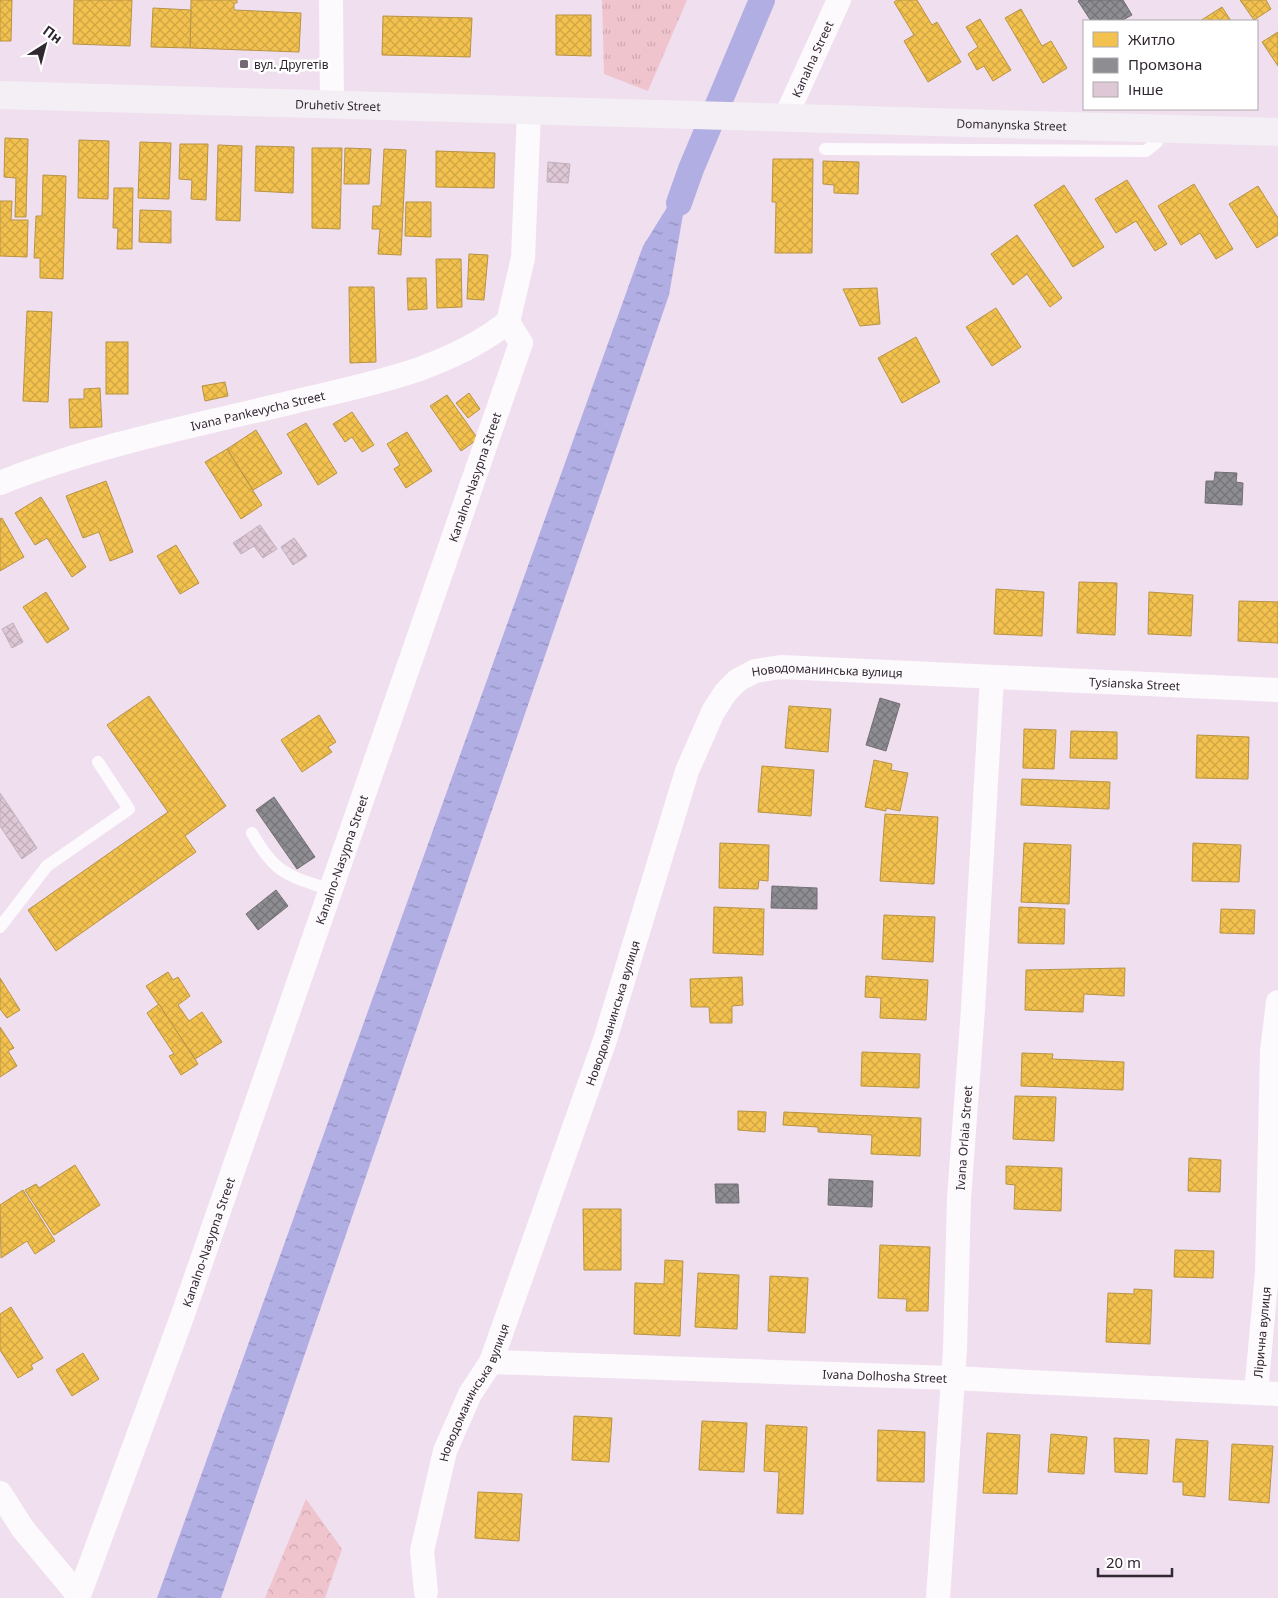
<svg xmlns="http://www.w3.org/2000/svg" width="1278" height="1598" font-family="'Noto Sans',sans-serif">
	<style>
		.grass { fill: url(#grass-tufts) }
		.forest { fill: url(#forest-crowns) }
		.water { fill: url(#water-ripples) }
		.homes { fill: url(#homes-cross-hatch); stroke: #b89346 }
		.industry { fill: url(#industry-cross-hatch); stroke: #726f75 }
		.lines { fill: none; stroke-linecap: round; stroke-linejoin: round }
		.canal { stroke: #b0aee3; stroke-width: 26 }
		.building { fill: url(#building-cross-hatch); stroke: #c0b1bc }
		.service { stroke: #fdfafd; stroke-width: 12 }
		.minor { stroke: #fdfafd; stroke-width: 24 }
		.secondary { stroke: #f3eff4; stroke-width: 28 }
		.poi-dot { fill: #746874; stroke: #fff; stroke-width: 2 }
		.labels { text-anchor: middle; dominant-baseline: central; stroke-width: 5; stroke-linejoin: round; paint-order: stroke }
		.street-label { font-size: 12px; fill: #322832; stroke: #fff }
		.poi-label { font-size: 12px; fill: #322832; stroke: #fff; text-anchor: start }
	</style>
	<defs>
		<pattern id="grass-tufts" width="24" height="20" patternUnits="userSpaceOnUse" patternTransform="scale(1.25)"><rect width="24" height="20" fill="#efc4cd"/><path d="M3 7l-1-3M5 7V3M7 7l1-3M15 17l-1-3M17 17v-4M19 17l1-3" fill="none" stroke="#cda8b0"/></pattern>
		<pattern id="forest-crowns" width="20" height="18" patternUnits="userSpaceOnUse" patternTransform="scale(1.25)"><rect width="20" height="18" fill="#efc4cd"/><path d="M2 6a3 3 0 1 1 6 0M12 15a3 3 0 1 1 6 0" fill="none" stroke="#cda8b0"/></pattern>
		<pattern id="water-ripples" width="26" height="14" patternUnits="userSpaceOnUse" patternTransform="scale(1.25)"><rect width="26" height="14" fill="#b0aee3"/><path d="M2 4q2-2 4 0t4 0M15 11q2-2 4 0t4 0" fill="none" stroke="#908eb9"/></pattern>
		<pattern id="homes-cross-hatch" width="8" height="8" patternUnits="userSpaceOnUse" patternTransform="scale(1.25)"><rect width="8" height="8" fill="#f2c14e"/><path d="M0 0l8 8M0 8l8-8" fill="none" stroke="#d0a645"/></pattern>
		<pattern id="industry-cross-hatch" width="8" height="8" patternUnits="userSpaceOnUse" patternTransform="scale(1.25)"><rect width="8" height="8" fill="#8d8d92"/><path d="M0 0l8 8M0 8l8-8" fill="none" stroke="#747378"/></pattern>
		<pattern id="building-cross-hatch" width="8" height="8" patternUnits="userSpaceOnUse" patternTransform="scale(1.25)"><rect width="8" height="8" fill="#dfc8d6"/><path d="M0 0l8 8M0 8l8-8" fill="none" stroke="#c0acb8"/></pattern>
	</defs>
	<rect width="100%" height="100%" fill="#f0dfef"/>
	<polygon class="grass" points="602,0 687,0 648,91 604,74"/>
	<polygon class="forest" points="306,1499 342,1549 325,1598 265,1598"/>
	<polygon class="water" points="691,169 669,295 221,1598 157,1598 643,246"/>
	<g class="homes">
		<polygon points="0,0 12,0 11,41 0,41"/>
		<polygon points="74,0 132,0 130,46 73,44"/>
		<polygon points="191,0 237,0 237,3 234,3 234,10 301,13 299,52 190,48"/>
		<polygon points="897,0 917,0 932,25 937,22 961,62 928,82 904,41 914,35 894,2"/>
		<polygon points="1240,0 1266,0 1271,9 1254,20"/>
		<polygon points="1222,7 1231,21 1200,21"/>
		<polygon points="153,8 191,10 190,48 151,47"/>
		<polygon points="1021,9 1042,46 1051,41 1067,68 1043,83 1005,18"/>
		<polygon points="556,15 591,15 591,56 556,55"/>
		<polygon points="383,16 472,18 470,57 382,55"/>
		<polygon points="980,19 1011,70 993,81 984,66 977,70 968,54 978,47 966,27"/>
		<polygon points="1278,32 1278,66 1262,42"/>
		<polygon points="5,138 28,139 26,217 15,217 16,178 4,177"/>
		<polygon points="79,140 109,141 108,199 78,198"/>
		<polygon points="140,142 171,143 169,199 138,198"/>
		<polygon points="180,144 208,144 206,200 191,199 192,180 179,179"/>
		<polygon points="218,145 242,146 240,221 216,220"/>
		<polygon points="256,146 294,147 293,193 255,191"/>
		<polygon points="312,148 342,148 340,229 312,228"/>
		<polygon points="345,148 371,149 369,184 344,184"/>
		<polygon points="384,149 406,150 401,255 378,254 380,229 372,229 373,206 381,206"/>
		<polygon points="436,151 495,153 494,188 436,187"/>
		<polygon points="773,159 813,159 812,253 775,253 776,202 772,202"/>
		<polygon points="823,161 859,162 858,194 834,193 834,185 823,184"/>
		<polygon points="43,175 66,176 63,279 40,278 40,258 34,258 36,216 42,216"/>
		<polygon points="1127,180 1167,244 1155,251 1136,221 1116,233 1095,199"/>
		<polygon points="1194,184 1233,249 1216,259 1200,233 1181,245 1158,206"/>
		<polygon points="1064,185 1104,247 1073,267 1034,205"/>
		<polygon points="1258,186 1278,218 1278,235 1257,248 1229,204"/>
		<polygon points="114,188 133,188 132,249 117,249 118,228 113,228"/>
		<polygon points="0,201 12,201 11,220 28,220 27,257 0,256"/>
		<polygon points="406,202 431,202 431,237 405,236"/>
		<polygon points="140,210 171,211 171,243 139,242"/>
		<polygon points="1017,235 1062,298 1050,307 1027,274 1013,285 991,254"/>
		<polygon points="469,254 488,255 484,300 467,299"/>
		<polygon points="436,259 461,259 462,307 437,308"/>
		<polygon points="407,278 426,278 427,309 408,310"/>
		<polygon points="349,287 374,287 376,362 350,363"/>
		<polygon points="877,288 880,324 860,326 843,289"/>
		<polygon points="996,308 1021,347 992,366 966,327"/>
		<polygon points="27,311 52,312 48,402 23,401"/>
		<polygon points="916,337 940,382 902,403 878,358"/>
		<rect x="106" y="342" width="22" height="52"/>
		<polygon points="225,382 228,396 205,401 202,386"/>
		<polygon points="100,388 102,427 70,428 69,399 84,399 84,389"/>
		<polygon points="469,393 480,409 468,418 456,403"/>
		<polygon points="447,395 478,439 461,451 430,406"/>
		<polygon points="352,412 374,445 362,452 352,437 345,442 333,424"/>
		<polygon points="306,423 337,473 318,485 287,434"/>
		<polygon points="256,430 282,473 253,490 227,449"/>
		<polygon points="407,432 432,471 406,488 394,469 400,465 387,444"/>
		<polygon points="227,449 262,505 241,519 205,462"/>
		<polygon points="106,481 133,552 110,561 99,532 83,538 66,496"/>
		<polygon points="41,497 86,567 72,577 47,538 35,545 15,513"/>
		<polygon points="2,518 24,557 0,571 0,519"/>
		<polygon points="176,545 199,583 180,594 157,556"/>
		<polygon points="1079,582 1117,583 1115,635 1077,633"/>
		<polygon points="996,589 1044,592 1042,636 994,634"/>
		<polygon points="46,592 69,629 47,643 23,607"/>
		<polygon points="1149,592 1193,595 1191,636 1148,634"/>
		<polygon points="1239,601 1278,602 1278,643 1238,641"/>
		<polygon points="149,696 226,806 185,836 196,852 56,951 28,910 168,812 107,725"/>
		<polygon points="789,706 831,709 828,752 785,748"/>
		<polygon points="319,715 336,742 328,747 332,752 302,772 281,740"/>
		<polygon points="1024,729 1056,730 1054,769 1023,768"/>
		<polygon points="1071,731 1117,732 1117,759 1070,758"/>
		<polygon points="1197,735 1249,737 1248,779 1196,778"/>
		<polygon points="874,760 892,764 891,770 908,773 900,811 886,808 886,811 865,807"/>
		<polygon points="762,766 814,770 811,816 758,812"/>
		<polygon points="1022,779 1110,782 1109,809 1021,805"/>
		<polygon points="885,814 938,817 934,884 880,881"/>
		<polygon points="720,843 769,845 768,881 759,880 758,889 719,888"/>
		<polygon points="1024,843 1071,845 1069,904 1021,902"/>
		<polygon points="1193,843 1241,845 1239,882 1192,881"/>
		<polygon points="714,907 764,909 763,955 713,953"/>
		<polygon points="1019,907 1065,909 1064,944 1018,943"/>
		<polygon points="1221,909 1255,910 1254,934 1220,933"/>
		<polygon points="884,915 935,917 933,962 882,959"/>
		<polygon points="1125,968 1124,996 1084,994 1083,1012 1025,1010 1026,970"/>
		<polygon points="168,972 173,980 178,977 190,996 178,1005 189,1021 202,1012 222,1042 195,1059 146,986"/>
		<polygon points="866,976 928,980 926,1020 880,1018 881,998 865,997"/>
		<polygon points="742,977 743,1005 732,1006 732,1023 710,1023 709,1007 691,1007 690,979"/>
		<polygon points="0,978 20,1010 7,1018 0,1009"/>
		<polygon points="159,1004 198,1064 181,1075 169,1056 174,1054 147,1013"/>
		<polygon points="0,1027 14,1048 8,1051 17,1066 0,1077"/>
		<polygon points="862,1052 920,1054 919,1088 861,1086"/>
		<polygon points="1022,1053 1053,1054 1052,1059 1124,1062 1123,1090 1021,1086"/>
		<polygon points="1015,1096 1056,1097 1054,1141 1013,1139"/>
		<polygon points="738,1111 766,1112 765,1132 738,1130"/>
		<polygon points="784,1112 921,1118 920,1156 871,1154 872,1135 818,1132 818,1127 783,1125"/>
		<polygon points="1189,1158 1221,1160 1220,1192 1188,1191"/>
		<polygon points="75,1165 100,1205 54,1235 25,1190 36,1184 39,1188"/>
		<polygon points="1006,1166 1062,1168 1061,1211 1014,1209 1015,1185 1006,1184"/>
		<polygon points="23,1190 55,1241 35,1254 27,1241 1,1258 0,1205"/>
		<polygon points="583,1209 621,1209 621,1270 584,1270"/>
		<polygon points="880,1245 930,1247 928,1311 906,1311 907,1299 878,1298"/>
		<polygon points="1175,1250 1214,1251 1213,1278 1174,1277"/>
		<polygon points="665,1260 683,1261 680,1336 634,1334 635,1283 664,1284"/>
		<polygon points="698,1273 739,1275 737,1329 695,1327"/>
		<polygon points="770,1276 808,1278 805,1333 768,1331"/>
		<polygon points="1134,1289 1152,1290 1150,1344 1106,1342 1108,1293 1134,1294"/>
		<polygon points="11,1307 43,1358 31,1365 33,1369 18,1378 0,1350 0,1314"/>
		<polygon points="83,1353 99,1379 72,1396 56,1370"/>
		<polygon points="574,1416 612,1418 609,1462 572,1460"/>
		<polygon points="702,1421 747,1423 744,1472 699,1470"/>
		<polygon points="766,1425 807,1427 803,1514 777,1513 779,1472 764,1471"/>
		<polygon points="878,1430 925,1432 924,1482 877,1481"/>
		<polygon points="987,1433 1020,1435 1017,1494 983,1493"/>
		<polygon points="1051,1434 1087,1437 1084,1474 1048,1472"/>
		<polygon points="1114,1438 1149,1440 1147,1474 1115,1472"/>
		<polygon points="1176,1439 1208,1441 1205,1497 1183,1495 1183,1482 1173,1482"/>
		<polygon points="1232,1444 1273,1446 1269,1503 1229,1500"/>
		<polygon points="478,1492 522,1494 519,1541 475,1538"/>
	</g>
	<g class="industry">
		<polygon points="1080,0 1123,0 1132,15 1121,21 1091,21 1078,1"/>
		<polygon points="1215,472 1237,473 1236,482 1243,483 1242,505 1205,503 1206,481 1214,481"/>
		<polygon points="880,698 900,704 886,751 866,745"/>
		<polygon points="274,797 315,857 297,869 256,810"/>
		<polygon points="772,886 817,888 817,909 771,908"/>
		<polygon points="276,890 288,906 258,930 246,914"/>
		<polygon points="829,1179 873,1181 872,1207 828,1205"/>
		<polygon points="715,1184 738,1184 739,1203 716,1203"/>
	</g>
	<g class="lines">
		<polyline class="canal" points="679,203 691,169 762,0"/>
	</g>
	<g class="building">
		<polygon points="548,162 570,164 568,183 547,182"/>
		<polygon points="260,525 277,549 263,558 254,546 241,554 233,543"/>
		<polygon points="294,538 307,556 293,565 281,547"/>
		<polygon points="13,623 23,642 12,648 2,629"/>
		<polygon points="0,793 37,848 22,859 0,826"/>
	</g>
	<g class="lines">
		<g class="service">
			<polyline points="825,149 1146,151 1157,142 1159,129"/>
			<path d="M252 833C276 875 287 875 331 890"/>
			<polyline points="0,927 47,866 129,809 98,762"/>
		</g>
		<g class="minor">
			<polyline points="331,0 332,105"/>
			<path id="s1" d="M785 118 839 0"/>
			<path id="s2" d="M0 483C92 446 197 425 293 402 368 384 446 371 508 322"/>
			<path id="s3" d="M491 1362 952 1378 1278 1394"/>
			<path id="s4" d="M1256 1393 1267 1272 1272 1051 1278 1002"/>
			<polyline points="0,1493 23,1529 79,1596"/>
			<path id="s5" d="M426 1592 422 1551 445 1451 470 1394 491 1362 605 1040 687 771 713 712 725 693 738 680 755 671 781 667 1278 690"/>
			<path id="s6" d="M78 1598 182 1317 521 343 508 322 523 258 529 111"/>
			<path id="s7" d="M938 1598 955 1349 959 1198 973 1009 992 678"/>
		</g>
		<path class="secondary" id="s8" d="M0 95 1278 132"/>
	</g>
	<rect class="poi-dot" x="239" y="59" width="10" height="10" rx="2.5"/>
	<g class="labels">
		<g class="street-label">
			<text stroke="none"><textPath href="#s1" startOffset="65">Kanalna Street</textPath></text>
			<text stroke="none"><textPath href="#s8" startOffset="338">Druhetiv Street</textPath></text>
			<text stroke="none"><textPath href="#s8" startOffset="1012">Domanynska Street</textPath></text>
			<text stroke="none"><textPath href="#s2" startOffset="268">Ivana Pankevycha Street</textPath></text>
			<text stroke="none"><textPath href="#s6" startOffset="1189">Kanalno-Nasypna Street</textPath></text>
			<text stroke="none"><textPath href="#s5" startOffset="1064">Новодоманинська вулиця</textPath></text>
			<text stroke="none"><textPath href="#s5" startOffset="1372">Tysianska Street</textPath></text>
			<text stroke="none"><textPath href="#s6" startOffset="784">Kanalno-Nasypna Street</textPath></text>
			<text stroke="none"><textPath href="#s5" startOffset="614">Новодоманинська вулиця</textPath></text>
			<text stroke="none"><textPath href="#s7" startOffset="461">Ivana Orlaia Street</textPath></text>
			<text stroke="none"><textPath href="#s6" startOffset="379">Kanalno-Nasypna Street</textPath></text>
			<text stroke="none"><textPath href="#s4" startOffset="61">Лірична вулиця</textPath></text>
			<text stroke="none"><textPath href="#s3" startOffset="394">Ivana Dolhosha Street</textPath></text>
			<text stroke="none"><textPath href="#s5" startOffset="209">Новодоманинська вулиця</textPath></text>
		</g>
		<g class="poi-label">
			<text x="254" y="64">вул. Другетів</text>
		</g>
	</g>
	<rect x="1083" y="20" width="175" height="90" fill="#ffffff" stroke="#ada9ad"/>
	<rect x="1093" y="32" width="25" height="15" fill="#f2c14e" stroke="#ada9ad"/>
	<text x="1128" y="45" font-size="15" fill="#322832">Житло</text>
	<rect x="1093" y="58" width="25" height="15" fill="#8d8d92" stroke="#ada9ad"/>
	<text x="1128" y="70" font-size="15" fill="#322832">Промзона</text>
	<rect x="1093" y="82" width="25" height="15" fill="#dfc8d6" stroke="#ada9ad"/>
	<text x="1128" y="95" font-size="15" fill="#322832">Інше</text>
	<g transform="translate(45 45) rotate(36)" stroke="#ffffff" stroke-width="4" paint-order="stroke">
	<path d="M0-4L9 19L0 12L-9 19Z" fill="#322832"/>
	<text y="-8" font-size="14" font-weight="bold" text-anchor="middle" fill="#322832">Пн</text>
	</g>
	<path d="M1098 1568v8h74v-8" fill="none" stroke="#322832" stroke-width="2.5"/>
	<text x="1106" y="1568" font-size="15" fill="#322832" stroke="#ffffff" stroke-width="4" paint-order="stroke">20 m</text>
</svg>
